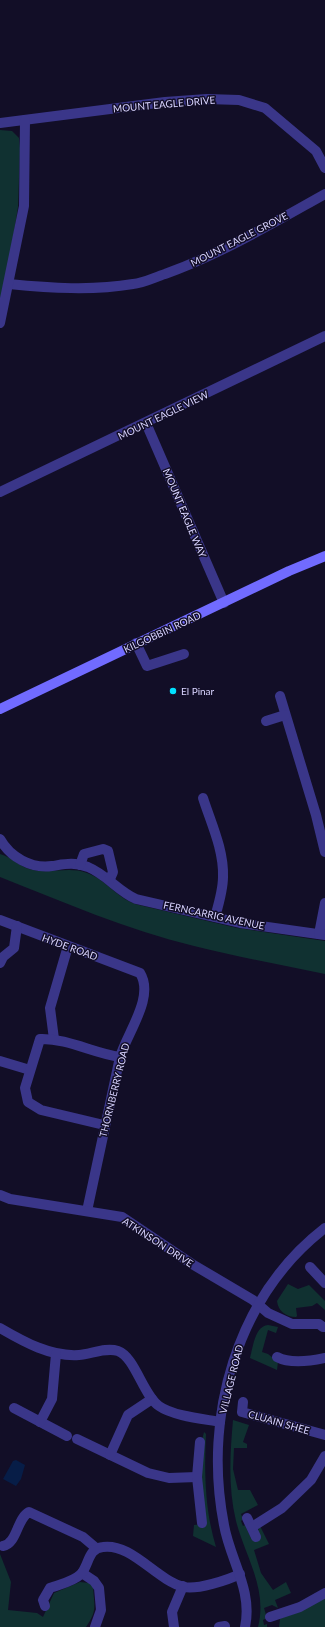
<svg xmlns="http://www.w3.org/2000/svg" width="325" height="1627" font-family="Lato,sans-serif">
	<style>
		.green { fill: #103131 }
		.water { fill: #071d47 }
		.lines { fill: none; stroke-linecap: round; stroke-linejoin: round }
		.street { stroke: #3a3689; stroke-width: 10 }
		.secondary { stroke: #716bff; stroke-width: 10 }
		.poi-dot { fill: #00e1ff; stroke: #120e27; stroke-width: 1.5 }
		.labels { text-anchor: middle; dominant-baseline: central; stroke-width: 3; stroke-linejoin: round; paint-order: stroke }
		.street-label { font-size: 10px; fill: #d9d4ff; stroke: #120e27 }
		.poi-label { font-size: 10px; fill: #d9d4ff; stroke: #120e27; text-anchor: start }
	</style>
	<rect width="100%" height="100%" fill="#120e27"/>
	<g class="green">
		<polygon points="0,130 12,131 19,138 20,149 18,207 12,245 0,301"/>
		<path d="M0 854C12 857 20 868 33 870 51 874 69 866 87 873 107 880 118 900 139 905L237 928 325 941V974C282 965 238 957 194 946 128 930 63 902 0 877Z"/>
		<path d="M288 1284 298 1289 309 1285 325 1301V1310L317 1303 312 1306 296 1308 297 1316 296 1317C286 1317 278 1311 277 1301Z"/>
		<path d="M268 1325 278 1327 276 1333 268 1330 262 1352 268 1354 278 1362 277 1370 250 1358C253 1347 255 1326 268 1325Z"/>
		<path d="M233 1420 249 1425 243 1442 247 1444V1448H234L233 1469 238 1490H250L258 1505 241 1514 243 1519 241 1521 243 1526 245 1525 251 1538 256 1534 260 1526 269 1544 254 1550 261 1573 273 1590 286 1582 291 1593 275 1600 278 1608 272 1605 264 1608 267 1618 263 1620 264 1625 267 1624V1627H258C268 1589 245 1556 236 1521 228 1488 230 1454 233 1420Z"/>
		<path d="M204 1432 206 1434C204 1472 205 1511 216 1547L193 1536 194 1525 204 1524 200 1449Z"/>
		<path d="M0 1554 11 1582 8 1610 37 1613 43 1617 54 1593 80 1582 89 1583 93 1586C94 1606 98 1610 86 1627H0Z"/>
		<polygon points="325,1596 325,1627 279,1627 280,1619 285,1616"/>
	</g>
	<polygon class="water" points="16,1460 25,1465 21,1479 16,1486 3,1479 13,1461"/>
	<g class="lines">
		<g class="street">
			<polyline points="0,123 165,102 207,99 239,100 265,108 316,151 325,168"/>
			<path d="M9 284C50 288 92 291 133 284 144 283 155 277 165 274 221 254 273 223 325 194"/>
			<polyline points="0,323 24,206 25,120"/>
			<polyline points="146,423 224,603"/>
			<polyline points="0,492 325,336"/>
			<polyline points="136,643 147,666 184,654"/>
			<polyline points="280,696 316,815 325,852"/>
			<polyline points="266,721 285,715"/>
			<path d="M203 798C211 823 224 850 223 877 223 890 219 903 215 917"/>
			<path d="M0 839C10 857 31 869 52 866 66 864 73 862 88 867 107 875 118 891 136 899L240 923 325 935"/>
			<polyline points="80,865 84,854 103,849 108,851 113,872 110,879"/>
			<path d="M0 920 140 973C155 997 127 1033 120 1057L87 1211"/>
			<polyline points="319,934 325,903"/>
			<polyline points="0,963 3,957 14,948 17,926"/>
			<polyline points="54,1039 50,1008 68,946"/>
			<polyline points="0,1061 30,1070"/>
			<path d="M104 1125 41 1110 28 1102 25 1088 40 1039C67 1038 93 1053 120 1057"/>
			<polyline points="0,1195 10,1199 122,1217 192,1264 253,1300 268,1313 292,1324 319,1324 323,1327 325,1327"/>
			<polyline points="310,1267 325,1283"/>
			<path d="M0 1328C24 1342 51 1357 79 1355 91 1354 106 1347 118 1351 135 1357 143 1395 159 1406 173 1416 204 1419 220 1422"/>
			<path d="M277 1357C290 1364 311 1361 325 1358"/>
			<polyline points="243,1402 242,1412 325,1435"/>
			<polyline points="14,1408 67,1436"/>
			<polyline points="40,1422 52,1399 56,1354"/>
			<polyline points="77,1439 148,1473 169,1478 197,1477"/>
			<polyline points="200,1442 197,1477 202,1523"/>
			<polyline points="110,1455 128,1415 152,1399"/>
			<polyline points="247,1518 256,1537"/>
			<polyline points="252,1527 282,1508 311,1480 325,1456"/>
			<path d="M3 1546C17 1544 17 1518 29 1512L83 1537 96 1548"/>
			<polyline points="82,1573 94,1581 99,1588 101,1610 95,1627"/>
			<path d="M45 1606 43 1600 50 1588C60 1584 73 1582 81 1574 89 1565 88 1548 103 1547 132 1543 156 1580 184 1587 197 1590 228 1580 240 1574"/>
			<polyline points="270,1617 300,1607 325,1593"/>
			<polyline points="174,1627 172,1612 183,1586"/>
			<polyline points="219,1627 225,1626"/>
			<path d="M245 1627C253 1590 230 1560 224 1525 203 1417 236 1297 325 1228"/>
		</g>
		<polyline class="secondary" points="0,709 289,571 325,556"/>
	</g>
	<circle class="poi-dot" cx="173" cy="691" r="4"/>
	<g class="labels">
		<g class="street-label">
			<text transform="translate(164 104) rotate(-5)">MOUNT EAGLE DRIVE</text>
			<text transform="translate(239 239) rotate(-27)">MOUNT EAGLE GROVE</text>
			<text transform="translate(163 415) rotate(-26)">MOUNT EAGLE VIEW</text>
			<text transform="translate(185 513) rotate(67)">MOUNT EAGLE WAY</text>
			<text transform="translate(162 632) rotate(-25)">KILGOBBIN ROAD</text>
			<text transform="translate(214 915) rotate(12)">FERNCARRIG AVENUE</text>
			<text transform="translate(70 947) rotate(20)">HYDE ROAD</text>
			<text transform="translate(114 1090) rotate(-76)">THORNBERRY ROAD</text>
			<text transform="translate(158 1242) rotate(33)">ATKINSON DRIVE</text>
			<text transform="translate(231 1379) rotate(-76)">VILLAGE ROAD</text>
			<text transform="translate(279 1422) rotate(16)">CLUAIN SHEE</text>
		</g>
		<g class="poi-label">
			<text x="181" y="691">El Pinar</text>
		</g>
	</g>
</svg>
